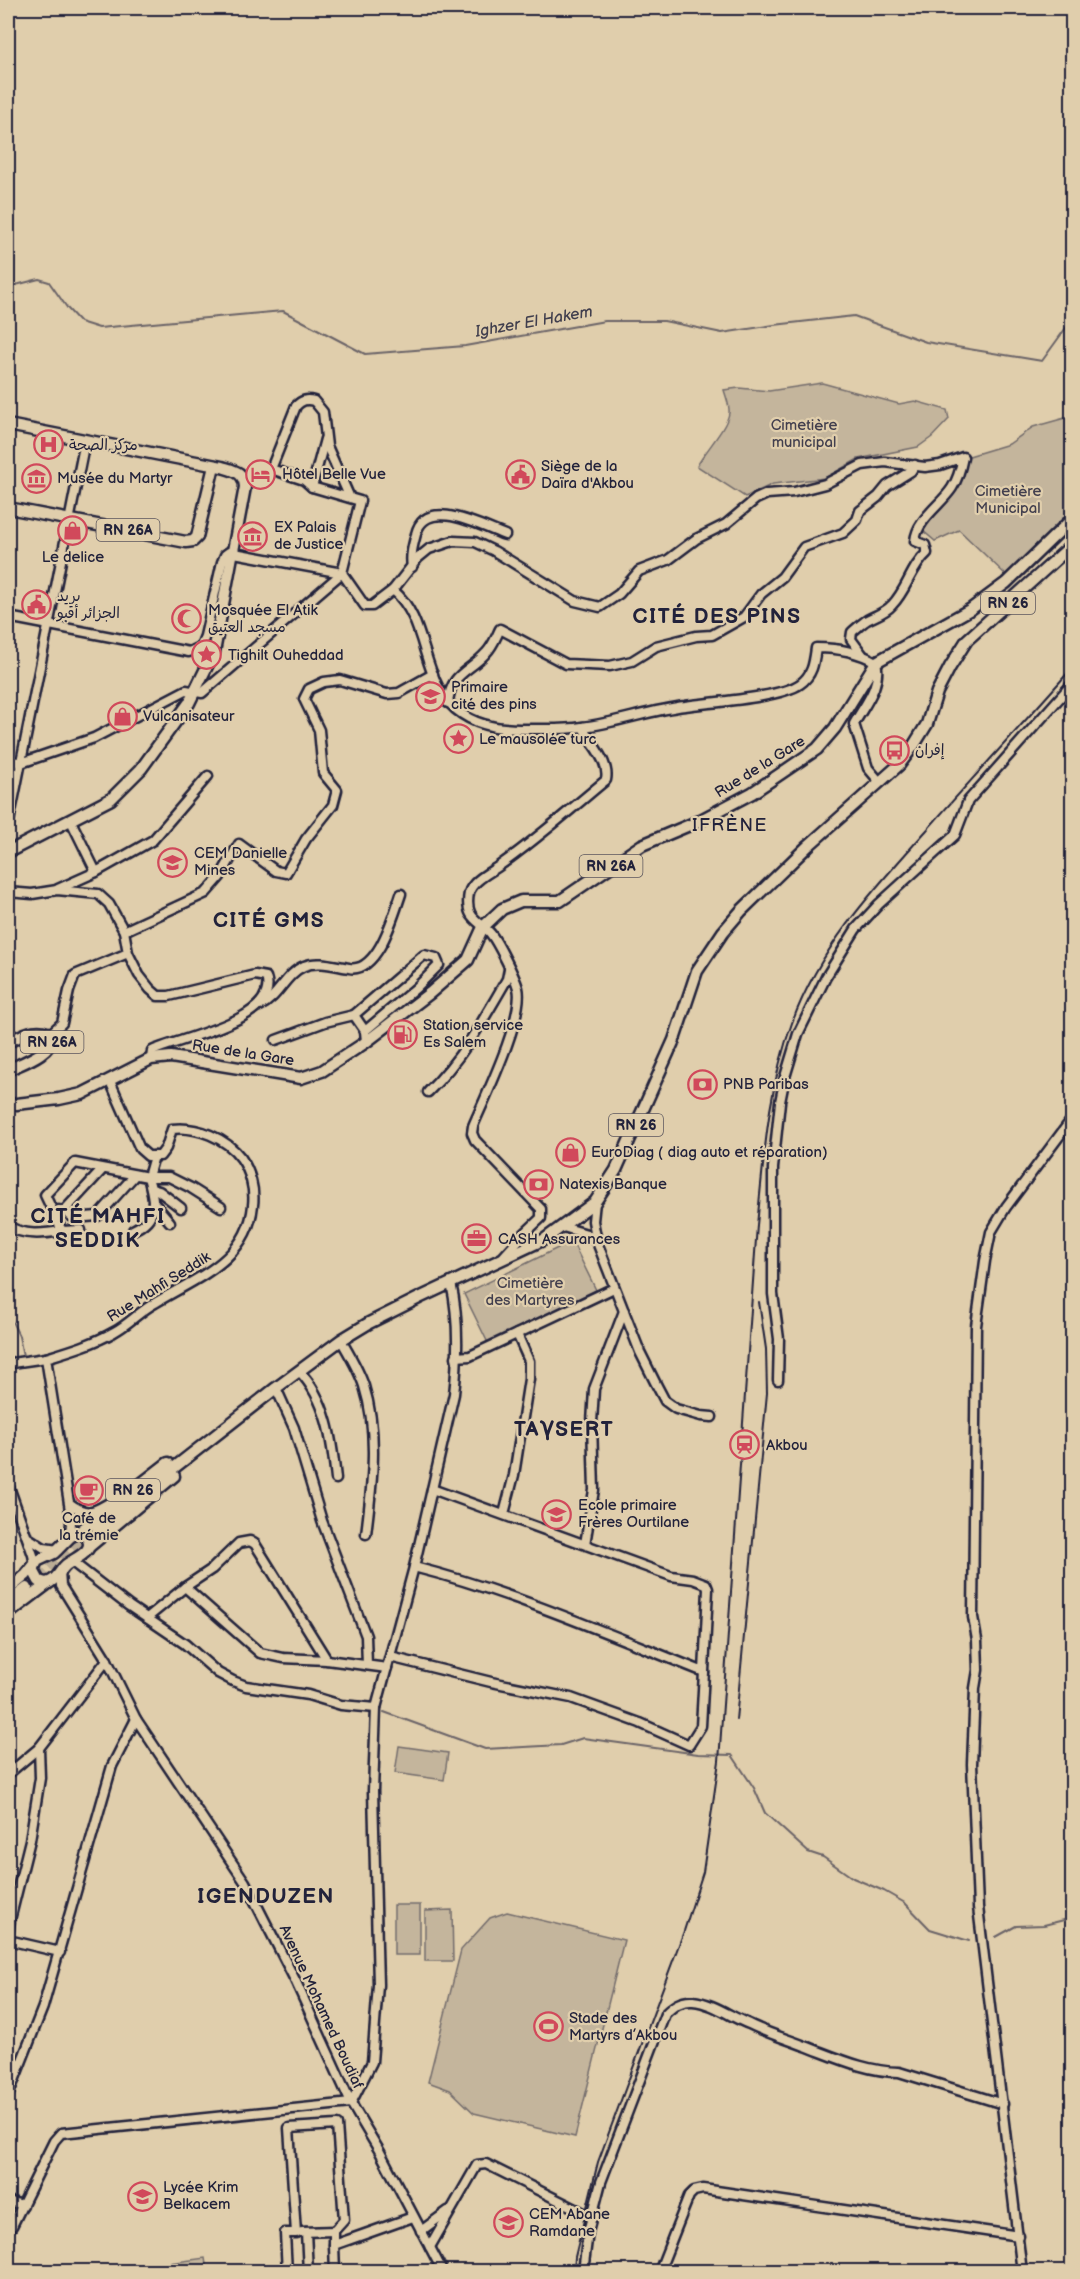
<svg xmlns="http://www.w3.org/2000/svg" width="1080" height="2279" font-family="'Balsamiq Sans','Playpen Sans Arabic',sans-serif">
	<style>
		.green { fill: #c4b59c; stroke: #736c6c; stroke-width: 1.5 }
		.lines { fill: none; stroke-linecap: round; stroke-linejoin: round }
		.stream { stroke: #6b6467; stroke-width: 2 }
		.major-tunnel { stroke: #baac95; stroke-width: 10; stroke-dasharray: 10 5; stroke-linecap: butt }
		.minor-casing { stroke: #22223b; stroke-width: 13 }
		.major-casing { stroke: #22223b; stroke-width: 15 }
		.minor { stroke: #e0ceac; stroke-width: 8 }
		.major { stroke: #e0ceac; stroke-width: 10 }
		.rail { stroke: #22223b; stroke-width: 2 }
		.labels { text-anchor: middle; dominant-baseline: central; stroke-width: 4.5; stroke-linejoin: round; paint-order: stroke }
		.shield { fill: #e0ceac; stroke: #5b565d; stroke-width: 1.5 }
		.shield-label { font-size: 14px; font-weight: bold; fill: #22223b }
		.park-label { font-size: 15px; fill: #423f4e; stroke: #e0ceac }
		.poi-label { font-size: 15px; fill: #22223b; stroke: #e0ceac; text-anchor: start }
		.street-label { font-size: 15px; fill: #22223b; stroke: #e0ceac }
		.water-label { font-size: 16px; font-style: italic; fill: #403e4d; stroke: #e0ceac }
		.quarter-label { font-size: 18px; letter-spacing: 1.5px; fill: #22223b; stroke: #e0ceac }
		.district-label { font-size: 21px; font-weight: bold; letter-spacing: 1.5px; fill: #22223b; stroke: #e0ceac }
	</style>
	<rect width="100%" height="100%" fill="#e0ceac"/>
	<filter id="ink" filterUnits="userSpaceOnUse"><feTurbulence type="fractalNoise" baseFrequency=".0167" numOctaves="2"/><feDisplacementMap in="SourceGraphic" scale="12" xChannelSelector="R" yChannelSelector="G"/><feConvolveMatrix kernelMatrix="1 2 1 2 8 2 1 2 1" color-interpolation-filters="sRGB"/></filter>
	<g filter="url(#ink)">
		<g class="green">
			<path d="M822 383 899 404 915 401 947 410 949 419 932 437 918 447 858 459 825 478 773 484 745 497 697 466C705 451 727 428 729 413 730 406 726 397 724 390L739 388 769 391Z"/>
			<polygon points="1072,416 1072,509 1007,576 959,530 935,541 922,530 966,457 1009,444 1033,427"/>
			<polygon points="572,1241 596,1290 488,1343 464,1294"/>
			<polygon points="399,1746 448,1753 444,1780 395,1773"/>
			<rect x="394" y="1905" width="26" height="50"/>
			<polygon points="452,1910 453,1961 425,1961 425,1911"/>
			<polygon points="507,1912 624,1940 575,2137 474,2113 450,2090 428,2082 461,1950 490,1918"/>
			<polygon points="205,2258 207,2271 156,2271 155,2265"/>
		</g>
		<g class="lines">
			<g class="stream">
				<polyline points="8,287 39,279 49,282 68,309 80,322 99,328 283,311 365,354 465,346 605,321 664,321 722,333 774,325 854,316 926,342 1042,361 1068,325 1072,326"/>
				<polyline points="8,1313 19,1336 23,1356"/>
				<polyline points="384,1712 485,1749 561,1745 583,1738 698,1754 732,1755 754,1788 765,1813 808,1852 823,1857 853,1878 884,1891 905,1903 930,1929 969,1941"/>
				<polyline points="996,1937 1016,1926 1044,1925 1072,1918"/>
			</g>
			<polyline class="major-tunnel" points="27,1588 97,1528"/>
			<defs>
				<g id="minor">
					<polyline points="312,487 325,439"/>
					<path d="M412 567C410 556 413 545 416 534 425 496 481 526 505 535"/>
					<path d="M393 590 418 558 429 549 453 541 475 542 494 551 575 601 600 607 619 594 639 571 668 560 696 539 726 524 756 499 767 494 794 492 825 484 862 465 885 462 925 467 940 465 963 457C961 467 958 479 952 488 941 505 917 519 915 541L925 545 927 553C911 567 907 590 892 605 885 613 876 615 867 620 862 623 857 628 852 632L851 639 862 654"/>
					<path d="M8 617 189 652 201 646 205 636 222 562 225 555 229 552 342 573 365 606H372L393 590C431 622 419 686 462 714 483 728 504 729 527 729 545 729 564 730 582 727 617 723 650 710 685 706 711 702 780 698 800 684 813 675 814 662 816 648 838 648 857 651 876 662 882 685 865 704 854 724L868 768 879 781"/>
					<path d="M448 703C451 672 468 673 486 653 493 646 496 637 500 629L566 664 610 666 632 661 656 646 696 636 712 635 744 617 761 594 782 577 804 547 843 533 857 520 860 511 878 497 887 486 911 471 915 465"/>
					<path d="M8 760 21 763 94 738 186 690 202 693 342 573 360 501 312 487 304 480 271 469 296 406C302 400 306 399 314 401L323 412 327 446 350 498"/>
					<polyline points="8,827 85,441"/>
					<polyline points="96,872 153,840 208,776"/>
					<polyline points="58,889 96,872 71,821"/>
					<path d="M8 892 32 894 57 890 98 894 109 904 124 931 128 953 139 975 150 989 158 996H169L198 989 255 975 266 977C281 1020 179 1038 152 1051L151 1059"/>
					<polyline points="124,931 206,893 220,877 239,844 276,871 286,873 306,839 333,805 337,790 323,773 319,730 304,699 309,689 324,682 340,680 387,694 399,693 433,674"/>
					<path d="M260 1006C279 997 285 974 304 966 318 960 335 966 349 968 378 974 394 914 401 894"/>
					<polyline points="354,1015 424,955 436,958 439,965 416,988 365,1031 366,1042"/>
					<polyline points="50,1034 62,1023 69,991 75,975 128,953"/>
					<polyline points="276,1040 325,1022 354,1015 365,1031"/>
					<path d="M428 1092C462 1059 484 1019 507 979L509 969"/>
					<polyline points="152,1189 159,1191 181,1208"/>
					<polyline points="153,1202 170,1222"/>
					<polyline points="595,1202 593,1221 597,1242 640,1352 655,1382 665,1401 676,1409 701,1416 712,1417"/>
					<polyline points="59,1210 64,1211 102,1170"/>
					<polyline points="64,1211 74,1218 98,1216 135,1175"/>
					<path d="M8 1226C24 1236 43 1234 62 1231L45 1195 75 1163 148 1177 154 1156"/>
					<polyline points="563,1227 587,1234 597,1242"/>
					<path d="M133 1230C159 1218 155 1202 148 1177H169L191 1188 221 1207"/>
					<polyline points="62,1231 81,1230"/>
					<path d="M504 1256 523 1235 541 1218V1209L475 1140 472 1133 473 1126C485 1098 525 1015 518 988 515 977 498 943 491 934 480 920 464 920 469 893 472 881 489 873 499 866 536 840 571 809 606 780 610 761 590 744 583 727"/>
					<path d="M341 1340C349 1354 359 1370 364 1386 379 1434 372 1485 366 1534"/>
					<polyline points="456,1357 470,1356 614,1288"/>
					<polyline points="8,1361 12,1363 46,1358"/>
					<path d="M299 1371C327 1400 332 1441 336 1479"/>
					<polyline points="778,1380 779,1339 773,1294 773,1168 780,1102 785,1077 798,1034 826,977 856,929 879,904 955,835 968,801 1072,684"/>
					<polyline points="276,1388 294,1428 322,1521 366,1636 367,1665"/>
					<polyline points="8,1484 33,1555 35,1565"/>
					<path d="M69 1503C89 1518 94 1511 114 1500"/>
					<polyline points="504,1514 514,1475 529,1379 529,1361 517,1334"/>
					<polyline points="27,1537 44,1548 58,1550"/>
					<path d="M70 1537 71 1522 69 1503 46 1358C69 1351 93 1344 114 1332 129 1324 140 1311 155 1303 196 1278 248 1260 253 1205 255 1189 250 1171 241 1158 226 1138 197 1126 172 1129L166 1148 160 1156H148L140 1149 110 1081"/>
					<polyline points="585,1544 594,1490 592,1423 594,1389 624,1311"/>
					<polyline points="71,1561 129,1606 185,1644 218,1673 233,1681 246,1686 308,1695 341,1705 376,1708"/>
					<path d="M414 1567C513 1592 608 1634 704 1672L708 1589 706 1584 693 1579 671 1576 432 1489"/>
					<polyline points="60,1572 61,1586 107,1660 136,1719 245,1882 295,1980 351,2103 380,2152 443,2272"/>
					<polyline points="185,1587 212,1569 239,1543 250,1541 255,1544 327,1660"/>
					<polyline points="147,1618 185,1587 260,1653 283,1658 327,1660 387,1668"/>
					<polyline points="390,1657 491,1682 571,1698 640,1723 689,1745 701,1726 704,1672"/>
					<polyline points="8,1774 39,1748 107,1660"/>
					<polyline points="8,1938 10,1920 30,1840 40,1778 39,1748"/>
					<polyline points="8,1940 60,1952"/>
					<polyline points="8,2096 43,2007 112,1766 136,1719"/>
					<polyline points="8,2201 23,2205"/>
					<path d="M8 2226H12L54 2141 61 2133 351 2103 372 2062 378 1985 373 1791 376 1708 414 1567 454 1394C458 1359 459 1318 451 1283"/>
					<polyline points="421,2231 448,2211"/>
					<polyline points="302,2232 334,2231"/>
					<polyline points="306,2232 308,2272"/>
					<polyline points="430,2247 477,2165 486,2164 592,2217"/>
					<polyline points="287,2272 285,2233 296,2233 289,2128 337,2125 344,2220 334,2231 334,2245"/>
					<polyline points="335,2272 334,2245 413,2217"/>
					<path d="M583 2272 588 2232 601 2182 665 2014C673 2006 681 2000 693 2001 713 2003 731 2017 749 2024 767 2033 787 2039 805 2046 835 2057 867 2072 899 2072L1003 2104"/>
					<polyline points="659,2272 689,2196 694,2191 703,2189 1019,2236"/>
					<polyline points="1022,2272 978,1907 972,1764 975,1688 978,1670 977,1640 973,1617 976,1326 985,1261 991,1232 1006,1207 1072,1119"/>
				</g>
				<g id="major">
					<path d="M8 425 222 467C235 471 244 472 245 487L214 652 189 703 141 769 111 799 8 852"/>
					<polyline points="8,508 186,542 193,541 197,537 214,466"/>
					<path d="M8 1042C21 1036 40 1024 52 1037 51 1054 21 1063 8 1070"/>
					<polyline points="8,1105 59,1099 82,1094 151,1059 171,1057 301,1078 322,1071 366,1042 430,993 468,960 483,927 502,909 521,901 560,901 642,845 699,821 752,793 817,749 835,728 876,662 971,609 1006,583 1072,519"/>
					<polyline points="97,1528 276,1388 341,1340 369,1323 419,1298 545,1239 595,1202 616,1170 674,1040 697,971 723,932 741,911 808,846 899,765 914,745 927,724 937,692 950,667 967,640 1072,545"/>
					<path d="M79 1532C85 1534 83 1532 87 1538 96 1551 75 1558 66 1565 61 1569 59 1576 53 1580 48 1584 44 1583 39 1581L33 1570 37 1561 54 1553 70 1537 79 1532 168 1463"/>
					<polyline points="90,1546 174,1476"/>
					<polyline points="8,1590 26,1575 34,1565"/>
					<polyline points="8,1603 27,1588"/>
					<polyline points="8,1614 50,1582"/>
				</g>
			</defs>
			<use href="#minor" class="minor-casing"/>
			<use href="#major" class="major-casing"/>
			<use href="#minor" class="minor"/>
			<use href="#major" class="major"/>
			<g class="rail">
				<polyline points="736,1720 767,1393 766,1349 759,1302"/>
				<path d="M574 2272 575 2257 598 2162 684 1931 703 1872 719 1761 757 1225C764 1157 768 1088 792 1023 820 947 873 890 926 831 974 776 1024 723 1072 668"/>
			</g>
		</g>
	</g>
	<defs>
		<symbol id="hospital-ring" viewBox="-11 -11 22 22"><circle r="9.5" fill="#e0ceac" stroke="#d1495b" stroke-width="1.5"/><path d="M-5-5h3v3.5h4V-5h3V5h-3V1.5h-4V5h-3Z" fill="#d1495b"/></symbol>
		<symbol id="hotel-ring" viewBox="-11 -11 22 22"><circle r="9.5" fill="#e0ceac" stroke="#d1495b" stroke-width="1.5"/><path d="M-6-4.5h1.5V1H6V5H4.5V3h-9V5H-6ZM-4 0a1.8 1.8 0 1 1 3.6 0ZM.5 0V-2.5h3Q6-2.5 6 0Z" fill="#d1495b"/></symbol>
		<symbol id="civic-ring" viewBox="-11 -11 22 22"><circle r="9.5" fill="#e0ceac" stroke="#d1495b" stroke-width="1.5"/><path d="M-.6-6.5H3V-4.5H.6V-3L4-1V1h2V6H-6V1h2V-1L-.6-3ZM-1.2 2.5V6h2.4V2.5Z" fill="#d1495b"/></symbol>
		<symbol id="museum-ring" viewBox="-11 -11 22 22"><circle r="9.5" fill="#e0ceac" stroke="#d1495b" stroke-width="1.5"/><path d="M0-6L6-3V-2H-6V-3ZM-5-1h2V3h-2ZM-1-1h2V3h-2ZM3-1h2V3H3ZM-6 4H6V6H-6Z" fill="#d1495b"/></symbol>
		<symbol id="shop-ring" viewBox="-11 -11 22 22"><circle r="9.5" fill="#e0ceac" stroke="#d1495b" stroke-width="1.5"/><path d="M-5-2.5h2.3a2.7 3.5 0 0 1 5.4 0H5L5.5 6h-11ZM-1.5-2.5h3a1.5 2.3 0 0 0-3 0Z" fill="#d1495b"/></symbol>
		<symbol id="mosque-ring" viewBox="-11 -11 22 22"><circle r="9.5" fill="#e0ceac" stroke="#d1495b" stroke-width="1.5"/><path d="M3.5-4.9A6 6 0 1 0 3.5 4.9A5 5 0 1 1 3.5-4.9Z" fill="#d1495b"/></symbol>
		<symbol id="sight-ring" viewBox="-11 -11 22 22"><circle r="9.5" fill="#e0ceac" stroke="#d1495b" stroke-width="1.5"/><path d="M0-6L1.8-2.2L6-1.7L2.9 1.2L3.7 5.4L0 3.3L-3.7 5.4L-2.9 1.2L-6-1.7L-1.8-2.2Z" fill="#d1495b"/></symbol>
		<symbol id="school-ring" viewBox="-11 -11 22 22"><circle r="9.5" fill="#e0ceac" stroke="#d1495b" stroke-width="1.5"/><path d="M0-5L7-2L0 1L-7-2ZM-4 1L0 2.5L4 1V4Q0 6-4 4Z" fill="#d1495b"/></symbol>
		<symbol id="bus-ring" viewBox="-11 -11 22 22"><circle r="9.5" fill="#e0ceac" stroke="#d1495b" stroke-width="1.5"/><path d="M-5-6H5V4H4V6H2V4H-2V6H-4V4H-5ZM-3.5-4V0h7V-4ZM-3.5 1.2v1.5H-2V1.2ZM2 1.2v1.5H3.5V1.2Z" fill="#d1495b"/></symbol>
		<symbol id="fuel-ring" viewBox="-11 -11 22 22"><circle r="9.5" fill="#e0ceac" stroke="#d1495b" stroke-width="1.5"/><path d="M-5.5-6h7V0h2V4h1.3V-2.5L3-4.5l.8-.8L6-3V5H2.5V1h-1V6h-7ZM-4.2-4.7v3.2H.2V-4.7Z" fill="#d1495b"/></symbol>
		<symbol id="bank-ring" viewBox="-11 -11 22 22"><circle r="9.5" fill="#e0ceac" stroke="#d1495b" stroke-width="1.5"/><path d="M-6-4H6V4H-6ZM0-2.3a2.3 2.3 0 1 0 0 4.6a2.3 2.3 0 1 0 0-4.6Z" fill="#d1495b"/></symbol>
		<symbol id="office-ring" viewBox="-11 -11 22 22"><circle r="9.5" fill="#e0ceac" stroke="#d1495b" stroke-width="1.5"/><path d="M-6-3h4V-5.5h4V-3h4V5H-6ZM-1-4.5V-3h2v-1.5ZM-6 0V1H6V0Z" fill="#d1495b"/></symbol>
		<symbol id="station-ring" viewBox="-11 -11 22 22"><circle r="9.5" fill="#e0ceac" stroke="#d1495b" stroke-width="1.5"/><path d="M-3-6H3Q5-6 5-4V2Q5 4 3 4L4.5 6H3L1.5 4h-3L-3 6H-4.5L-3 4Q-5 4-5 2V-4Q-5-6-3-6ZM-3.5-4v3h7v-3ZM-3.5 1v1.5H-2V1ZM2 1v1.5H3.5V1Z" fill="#d1495b"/></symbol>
		<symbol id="cafe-ring" viewBox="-11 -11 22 22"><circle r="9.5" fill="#e0ceac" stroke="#d1495b" stroke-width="1.5"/><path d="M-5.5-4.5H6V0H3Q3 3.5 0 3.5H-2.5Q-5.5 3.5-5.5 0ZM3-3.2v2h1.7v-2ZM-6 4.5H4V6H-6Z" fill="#d1495b"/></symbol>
		<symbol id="stadium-ring" viewBox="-11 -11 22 22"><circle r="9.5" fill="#e0ceac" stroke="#d1495b" stroke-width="1.5"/><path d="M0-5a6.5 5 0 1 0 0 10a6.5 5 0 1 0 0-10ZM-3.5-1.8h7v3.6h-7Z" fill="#d1495b"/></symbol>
	</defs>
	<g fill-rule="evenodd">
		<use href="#hospital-ring" x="32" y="428" width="33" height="33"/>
		<use href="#hotel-ring" x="244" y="458" width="33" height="33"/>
		<use href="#civic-ring" x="504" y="458" width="33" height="33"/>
		<use href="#museum-ring" x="20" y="462" width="33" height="33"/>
		<use href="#shop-ring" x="56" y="514" width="33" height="33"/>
		<use href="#museum-ring" x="236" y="520" width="33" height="33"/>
		<use href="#civic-ring" x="20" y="588" width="33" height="33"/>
		<use href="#mosque-ring" x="170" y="602" width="33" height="33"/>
		<use href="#sight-ring" x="190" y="638" width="33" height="33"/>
		<use href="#school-ring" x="414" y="680" width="33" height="33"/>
		<use href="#shop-ring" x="106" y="700" width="33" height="33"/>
		<use href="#sight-ring" x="442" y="722" width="33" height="33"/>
		<use href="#bus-ring" x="878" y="734" width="33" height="33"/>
		<use href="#school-ring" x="156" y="846" width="33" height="33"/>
		<use href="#fuel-ring" x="386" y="1018" width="33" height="33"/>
		<use href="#bank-ring" x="686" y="1068" width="33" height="33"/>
		<use href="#shop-ring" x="554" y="1136" width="33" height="33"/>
		<use href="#bank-ring" x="522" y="1168" width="33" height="33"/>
		<use href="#office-ring" x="460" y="1222" width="33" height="33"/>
		<use href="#station-ring" x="728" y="1428" width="33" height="33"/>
		<use href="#cafe-ring" x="72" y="1474" width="33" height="33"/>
		<use href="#school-ring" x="540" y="1498" width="33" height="33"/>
		<use href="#stadium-ring" x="532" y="2010" width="33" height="33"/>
		<use href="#school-ring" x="126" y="2180" width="33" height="33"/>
		<use href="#school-ring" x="492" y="2206" width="33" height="33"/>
	</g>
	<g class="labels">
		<g class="shield">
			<rect x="96.5" y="519" width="63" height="22" rx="4.5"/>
			<rect x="981" y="592" width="54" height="22" rx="4.5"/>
			<rect x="579.5" y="855" width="63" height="22" rx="4.5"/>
			<rect x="20.5" y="1031" width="63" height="22" rx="4.5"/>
			<rect x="609" y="1114" width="54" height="22" rx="4.5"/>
			<rect x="106" y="1479" width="54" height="22" rx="4.5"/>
		</g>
		<g class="shield-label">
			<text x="128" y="530">RN 26A</text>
			<text x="1008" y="603">RN 26</text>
			<text x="611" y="866">RN 26A</text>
			<text x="52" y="1042">RN 26A</text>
			<text x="636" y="1125">RN 26</text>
			<text x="133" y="1490">RN 26</text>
		</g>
		<g class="park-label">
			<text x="804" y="425">Cimetière<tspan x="804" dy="17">municipal</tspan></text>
			<text x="1008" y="491">Cimetière<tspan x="1008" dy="17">Municipal</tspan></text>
			<text x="530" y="1283">Cimetière<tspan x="530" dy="17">des Martyres</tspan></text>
		</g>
		<g class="poi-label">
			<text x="69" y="445">مركز الصحة</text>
			<text x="541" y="466">Siège de la<tspan x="541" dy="17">Daïra d'Akbou</tspan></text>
			<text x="282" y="474">Hôtel Belle Vue</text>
			<text x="57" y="478">Musée du Martyr</text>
			<text x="274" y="527">EX Palais<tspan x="274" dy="17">de Justice</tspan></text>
			<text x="73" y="557" text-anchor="middle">Le delice</text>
			<text x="57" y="596">بريد<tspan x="57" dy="17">الجزائر أقبو</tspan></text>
			<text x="208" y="610">Mosquée El Atik<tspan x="208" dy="17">مسجد العتيق</tspan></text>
			<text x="228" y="655">Tighilt Ouheddad</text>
			<text x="451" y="687">Primaire<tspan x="451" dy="17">cité des pins</tspan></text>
			<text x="143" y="716">Vulcanisateur</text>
			<text x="479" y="739">Le mausolée turc</text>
			<text x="915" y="750">إفران</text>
			<text x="194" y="853">CEM Danielle<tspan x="194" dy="17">Mines</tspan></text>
			<text x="423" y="1025">Station service<tspan x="423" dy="17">Es Salem</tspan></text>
			<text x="723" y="1084">PNB Paribas</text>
			<text x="591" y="1152">EuroDiag ( diag auto et réparation)</text>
			<text x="559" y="1184">Natexis Banque</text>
			<text x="498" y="1239">CASH Assurances</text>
			<text x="766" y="1445">Akbou</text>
			<text x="578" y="1505">Ecole primaire<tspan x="578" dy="17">Frères Ourtilane</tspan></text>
			<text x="89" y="1518" text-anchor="middle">Café de<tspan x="89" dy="17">la trémie</tspan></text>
			<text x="569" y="2018">Stade des<tspan x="569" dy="17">Martyrs d’Akbou</tspan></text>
			<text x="163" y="2187">Lycée Krim<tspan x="163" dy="17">Belkacem</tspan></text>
			<text x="529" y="2214">CEM Abane<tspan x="529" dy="17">Ramdane</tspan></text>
		</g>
		<g class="street-label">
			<text transform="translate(760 767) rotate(-32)">Rue de la Gare</text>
			<text transform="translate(243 1053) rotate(9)">Rue de la Gare</text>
			<text transform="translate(159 1287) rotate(-32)">Rue Mahfi Seddik</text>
			<text transform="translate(321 2007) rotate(65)">Avenue Mohamed Boudiaf</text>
		</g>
		<g class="water-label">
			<text transform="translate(534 322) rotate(-10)">Ighzer El Hakem</text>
		</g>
		<g class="quarter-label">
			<text x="730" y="825">IFRÈNE</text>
		</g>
		<g class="district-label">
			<text x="717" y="616">CITÉ DES PINS</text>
			<text x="269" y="920">CITÉ GMS</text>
			<text x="98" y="1216">CITÉ MAHFI<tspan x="98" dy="24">SEDDIK</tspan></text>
			<text x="564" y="1429">TAƔSERT</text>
			<text x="266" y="1896">IGENDUZEN</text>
		</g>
	</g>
	<rect width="1080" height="2279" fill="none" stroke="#e0ceac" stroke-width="30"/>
	<rect x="15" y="15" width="1050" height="2249" fill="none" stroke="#22223b" stroke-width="2" filter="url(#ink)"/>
</svg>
